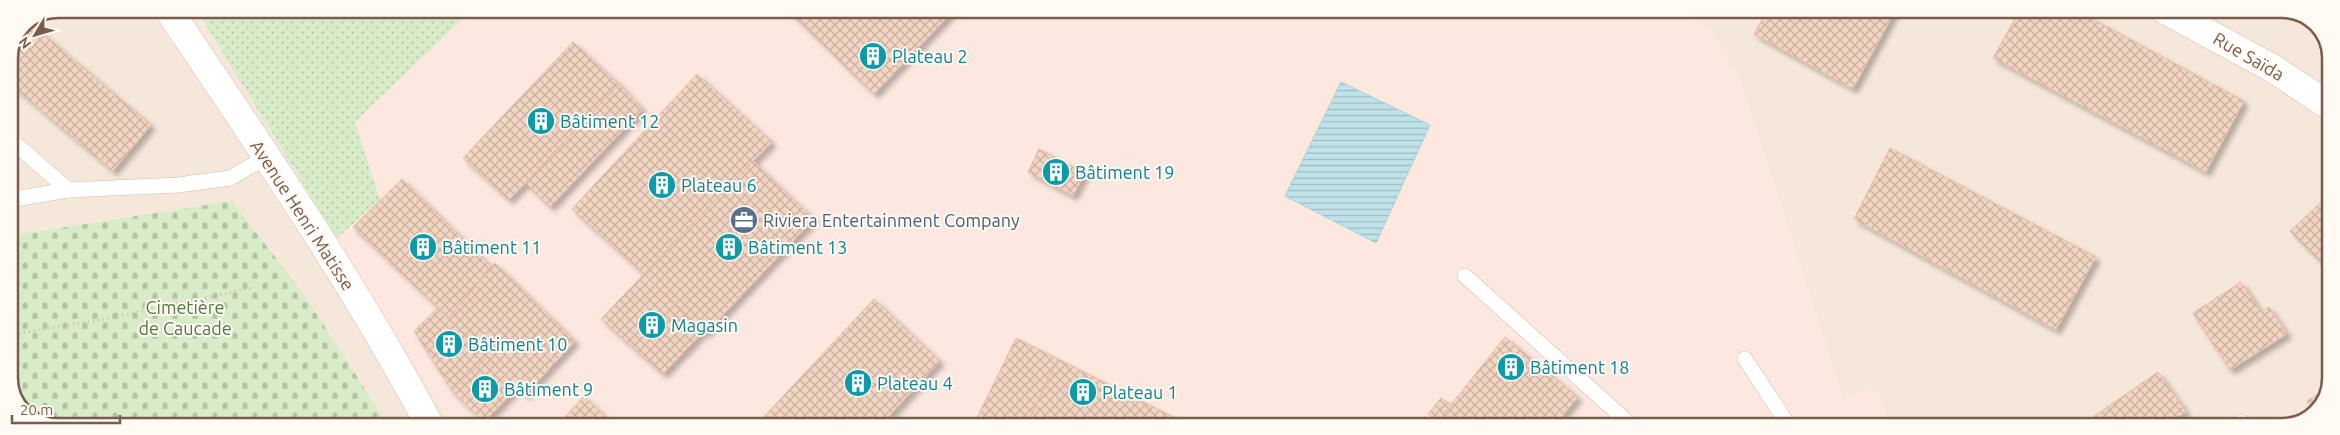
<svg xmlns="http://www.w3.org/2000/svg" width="2340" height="435" font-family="Ubuntu,sans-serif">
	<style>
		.residential { fill: #f5e8da }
		.commercial { fill: #fde8e0 }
		.grass { fill: url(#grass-dots) }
		.cemetery { fill: url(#cemetery-stones) }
		.water { fill: url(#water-rules); stroke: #a5d3da }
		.building { fill: url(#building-cross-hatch); stroke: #e6bba3; filter: url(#shadow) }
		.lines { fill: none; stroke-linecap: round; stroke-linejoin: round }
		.service-casing { stroke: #d1beb0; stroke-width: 16 }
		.minor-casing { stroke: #d1beb0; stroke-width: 29 }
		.tertiary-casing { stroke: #d1beb0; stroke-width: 29 }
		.path { stroke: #d9b8a5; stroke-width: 3; stroke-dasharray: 1 4; stroke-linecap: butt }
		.service { stroke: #fff; stroke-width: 15 }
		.minor { stroke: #fff; stroke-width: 28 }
		.tertiary { stroke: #fff; stroke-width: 28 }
		.labels { text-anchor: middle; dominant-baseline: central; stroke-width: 4; stroke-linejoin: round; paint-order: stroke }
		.culture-label { font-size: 18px; fill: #0d838f; stroke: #fffaf3; text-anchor: start }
		.street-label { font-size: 18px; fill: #7a5c4d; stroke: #fffaf3 }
		.service-label { font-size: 18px; fill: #4e5e75; stroke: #fffaf3; text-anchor: start }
		.park-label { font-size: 18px; fill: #537a41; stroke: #fffaf3 }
		.rim { fill: none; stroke: #7a5c4d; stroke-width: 2.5 }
	</style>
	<defs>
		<pattern id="grass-dots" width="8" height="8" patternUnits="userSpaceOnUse" patternTransform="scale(1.25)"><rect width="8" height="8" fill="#d8ecc9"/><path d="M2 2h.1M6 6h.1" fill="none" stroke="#b4c2a5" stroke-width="1.8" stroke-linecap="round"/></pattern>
		<pattern id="cemetery-stones" width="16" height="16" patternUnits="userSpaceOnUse" patternTransform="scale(1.25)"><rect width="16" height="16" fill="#d8ecc9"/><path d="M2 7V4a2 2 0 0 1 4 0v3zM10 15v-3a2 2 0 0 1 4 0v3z" fill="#b4c2a5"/></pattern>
		<pattern id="water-rules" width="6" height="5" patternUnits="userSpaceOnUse" patternTransform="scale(1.25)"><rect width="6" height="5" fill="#bfe3e8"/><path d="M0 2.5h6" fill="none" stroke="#a0bbbe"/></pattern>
		<pattern id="building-cross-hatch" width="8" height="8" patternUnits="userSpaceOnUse" patternTransform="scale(1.25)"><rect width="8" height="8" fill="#f3d5c3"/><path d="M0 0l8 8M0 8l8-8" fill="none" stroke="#cab0a1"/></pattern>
		<filter id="shadow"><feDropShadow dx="4.5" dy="4.5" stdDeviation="2.5" flood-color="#0004"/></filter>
	</defs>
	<rect width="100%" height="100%" fill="#fdf6ec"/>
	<polygon class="residential" points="58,9 2292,10 2319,25 2331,51 2330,387 2314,414 2283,426 48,425 21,410 9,384 9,57 23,23"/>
	<polygon class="commercial" points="196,9 1699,9 1740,77 1843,397 1875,385 1892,426 452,426"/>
	<polygon class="grass" points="196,9 473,9 355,122 380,200 337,238"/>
	<polygon class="cemetery" points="232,201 305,296 388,425 48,425 21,410 9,384 9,236"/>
	<polygon class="water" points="1341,82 1430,125 1376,243 1285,196"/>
	<g class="building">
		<polygon points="787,9 806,9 797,19"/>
		<polygon points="806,9 955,9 874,94 797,19"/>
		<polygon points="1768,9 1896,9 1853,89 1754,34"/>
		<polygon points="2020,10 2076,10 2244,101 2206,172 1993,58"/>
		<polygon points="28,21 151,125 113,171 9,83 9,57 23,23"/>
		<polygon points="573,42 619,84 509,200 463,158"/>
		<polygon points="697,74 772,142 644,274 572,209"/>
		<polygon points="619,84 643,109 550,207 526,183"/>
		<polygon points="1890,148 2096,257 2056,330 1854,219"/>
		<polygon points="1039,149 1085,173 1073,196 1028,172"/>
		<polygon points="753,161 814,219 706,333 644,274"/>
		<polygon points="402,179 491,266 449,318 353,227"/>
		<polygon points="2331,193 2331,262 2326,257 2321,262 2290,231"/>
		<polygon points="495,263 575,341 525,395 449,318"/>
		<polygon points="644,274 704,331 663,374 601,319"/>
		<polygon points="2241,282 2261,312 2269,307 2287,334 2230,370 2193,313"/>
		<polygon points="874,299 940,361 880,426 797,426 775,405"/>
		<polygon points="438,308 488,356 452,391 414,331"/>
		<polygon points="1505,337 1578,397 1554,426 1444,426 1438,421"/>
		<polygon points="1016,338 1058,359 1026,426 973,426"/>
		<polygon points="488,356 517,388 484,422 452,391"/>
		<polygon points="1058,359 1191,426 1026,426"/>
		<polygon points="2158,372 2186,412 2164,426 2100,426 2093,417"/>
		<polygon points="2330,387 2314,414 2307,401"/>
		<polygon points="584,396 615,426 557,426"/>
		<polygon points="1441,398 1451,405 1438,421 1428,414"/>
		<polygon points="775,405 797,426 755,426"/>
	</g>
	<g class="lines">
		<defs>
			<g id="service">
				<polyline points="9,138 68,190"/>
				<polyline points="9,200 68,190 178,185 230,178 267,157"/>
				<polyline points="1465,276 1632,426"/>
				<polyline points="1745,359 1789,426"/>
				<polyline points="2241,422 2243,426"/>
			</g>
			<polyline id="minor" points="2165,10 2272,68 2331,107"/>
			<path id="tertiary" d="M168 9C259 145 353 281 430 426"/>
		</defs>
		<use href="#service" class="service-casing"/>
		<use href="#minor" class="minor-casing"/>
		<use href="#tertiary" class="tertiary-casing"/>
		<polyline class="path" points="9,335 104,319 251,288"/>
		<use href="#service" class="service"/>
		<use href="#minor" class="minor"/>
		<use href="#tertiary" class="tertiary"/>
	</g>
	<defs>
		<symbol id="building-disc" viewBox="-11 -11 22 22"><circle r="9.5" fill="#0f9aa8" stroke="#fffaf3"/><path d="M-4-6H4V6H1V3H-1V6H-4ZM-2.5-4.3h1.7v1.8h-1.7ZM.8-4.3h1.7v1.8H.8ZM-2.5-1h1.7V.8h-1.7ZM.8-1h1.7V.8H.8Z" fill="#fff"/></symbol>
		<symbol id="office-disc" viewBox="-11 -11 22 22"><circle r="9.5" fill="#5c6f8a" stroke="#fffaf3"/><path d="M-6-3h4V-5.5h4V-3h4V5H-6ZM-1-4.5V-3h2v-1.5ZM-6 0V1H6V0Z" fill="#fff"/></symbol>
	</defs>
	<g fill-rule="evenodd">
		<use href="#building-disc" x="857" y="40" width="32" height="32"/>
		<use href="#building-disc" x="525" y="105" width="32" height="32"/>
		<use href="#building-disc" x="1040" y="156" width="32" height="32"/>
		<use href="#building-disc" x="646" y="169" width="32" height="32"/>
		<use href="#office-disc" x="728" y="204" width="32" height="32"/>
		<use href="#building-disc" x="407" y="231" width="32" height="32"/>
		<use href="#building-disc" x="713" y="231" width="32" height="32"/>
		<use href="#building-disc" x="636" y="309" width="32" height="32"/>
		<use href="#building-disc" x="433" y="328" width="32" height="32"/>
		<use href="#building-disc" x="1495" y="351" width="32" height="32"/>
		<use href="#building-disc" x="842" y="367" width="32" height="32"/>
		<use href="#building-disc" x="469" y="373" width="32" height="32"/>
		<use href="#building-disc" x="1067" y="376" width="32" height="32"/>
	</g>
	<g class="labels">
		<g class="culture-label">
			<text x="892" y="56">Plateau 2</text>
			<text x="560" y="121">Bâtiment 12</text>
			<text x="1075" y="172">Bâtiment 19</text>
			<text x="681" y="185">Plateau 6</text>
			<text x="442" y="247">Bâtiment 11</text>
			<text x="748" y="247">Bâtiment 13</text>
			<text x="671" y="325">Magasin</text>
			<text x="468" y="344">Bâtiment 10</text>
			<text x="1530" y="367">Bâtiment 18</text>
			<text x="877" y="383">Plateau 4</text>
			<text x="504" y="389">Bâtiment 9</text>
			<text x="1102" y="392">Plateau 1</text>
		</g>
		<g class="street-label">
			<text transform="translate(2249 56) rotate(30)">Rue Saïda</text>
			<text transform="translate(303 215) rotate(57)">Avenue Henri Matisse</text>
		</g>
		<g class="service-label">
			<text x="763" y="220">Riviera Entertainment Company</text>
		</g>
		<g class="park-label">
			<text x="185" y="307">Cimetière<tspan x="185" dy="21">de Caucade</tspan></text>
		</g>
	</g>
	<path d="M0 0H2340V435H0ZM58 18H2282A40 40 0 0 1 2322 58V378A40 40 0 0 1 2282 418H58A40 40 0 0 1 18 378V58A40 40 0 0 1 58 18Z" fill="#fffaf3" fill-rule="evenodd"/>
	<path class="rim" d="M58 18H2282A40 40 0 0 1 2322 58V378A40 40 0 0 1 2282 418H58A40 40 0 0 1 18 378V58A40 40 0 0 1 58 18Z"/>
	<g transform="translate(35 35) rotate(232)" stroke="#fffaf3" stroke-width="4" paint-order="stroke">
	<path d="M0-4L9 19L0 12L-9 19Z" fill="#7a5c4d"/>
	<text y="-8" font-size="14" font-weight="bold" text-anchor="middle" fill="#7a5c4d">N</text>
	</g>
	<path d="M12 415v8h108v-8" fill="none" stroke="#7a5c4d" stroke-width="2.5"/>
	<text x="20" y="415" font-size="15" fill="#7a5c4d" stroke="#fffaf3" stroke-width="4" paint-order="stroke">20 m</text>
</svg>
